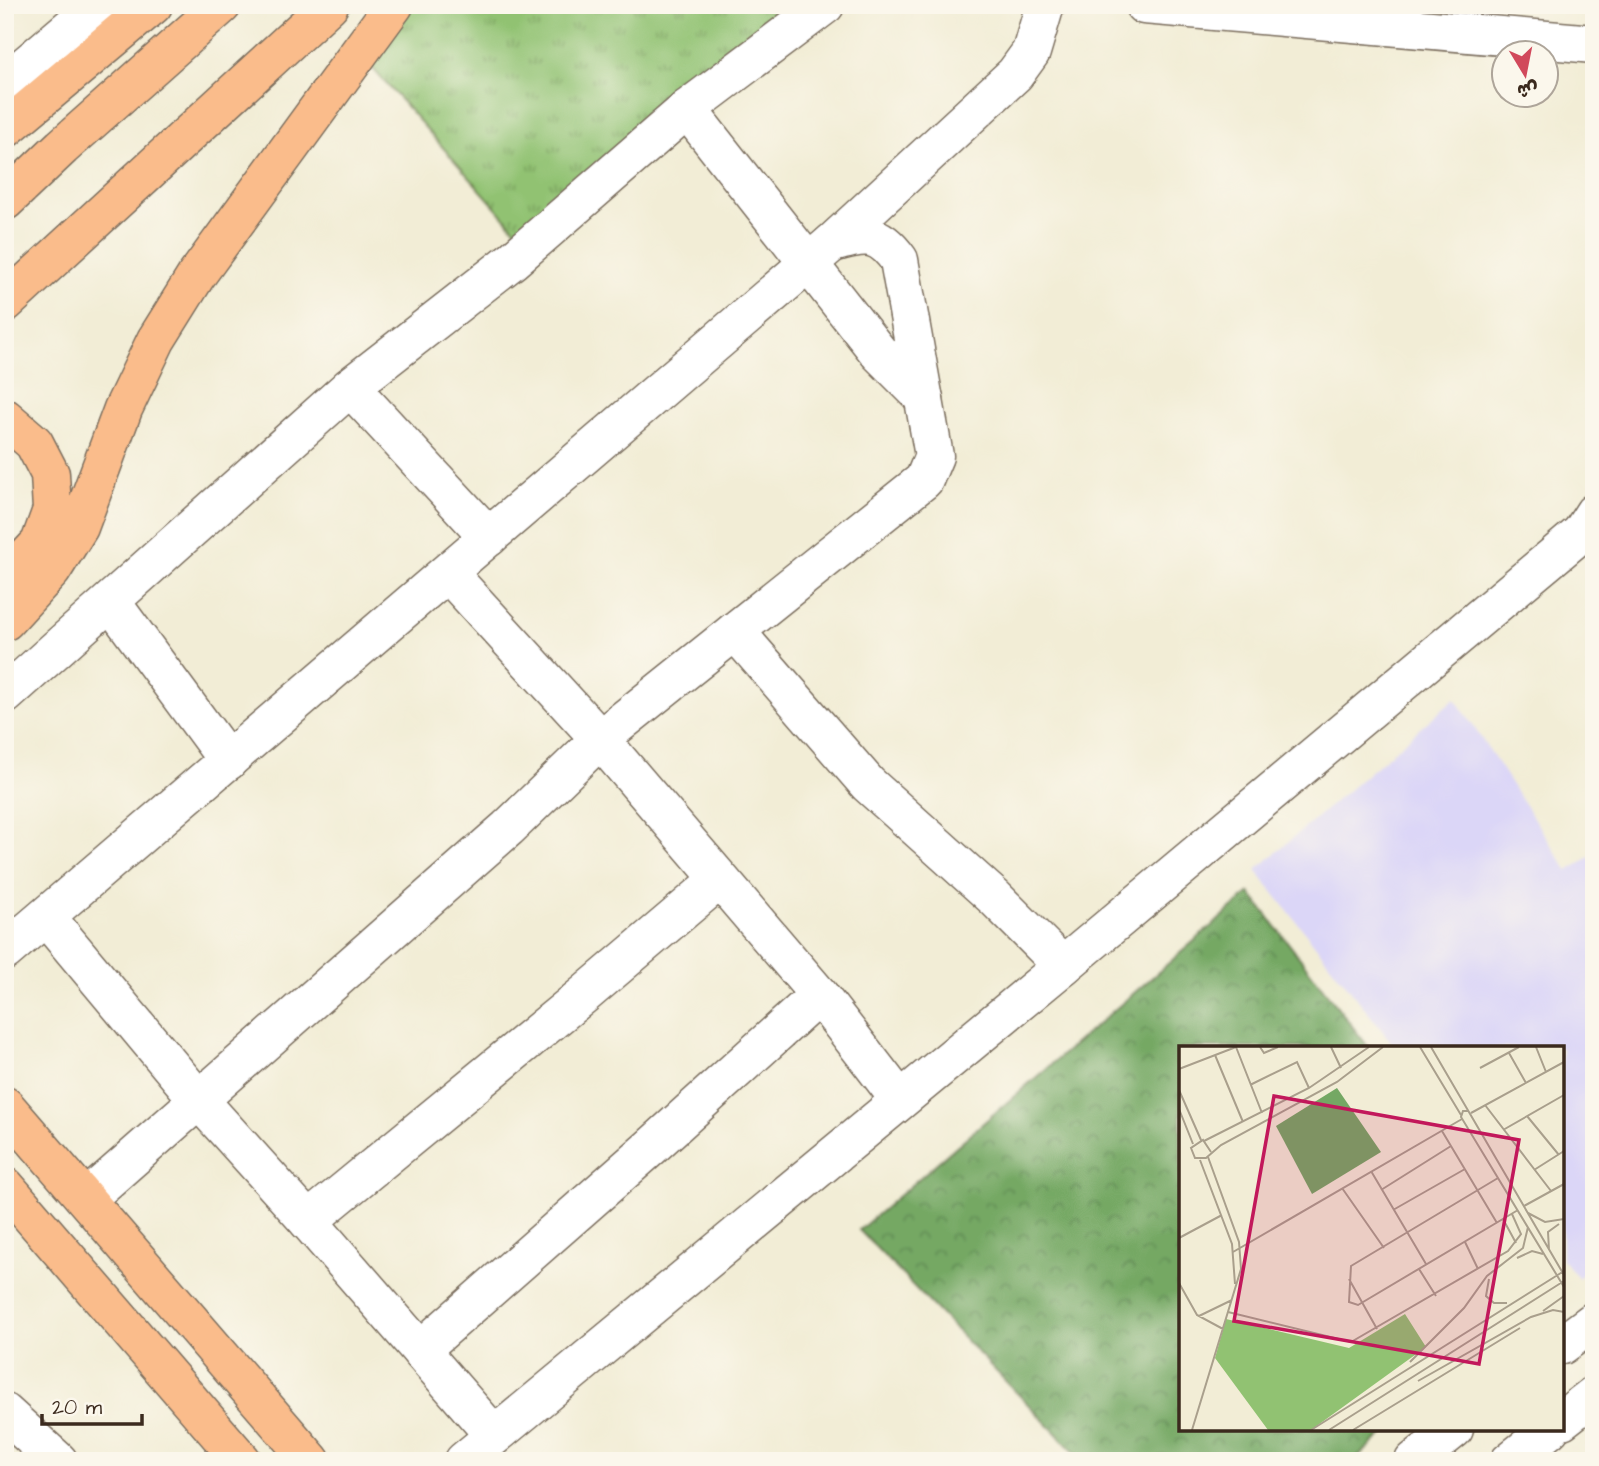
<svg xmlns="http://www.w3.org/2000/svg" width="1599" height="1466" font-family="'Architects Daughter','Playpen Sans Arabic',sans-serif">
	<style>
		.built { fill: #dbd6f7 }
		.grass { fill: url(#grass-tufts); stroke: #667648; stroke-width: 2 }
		.forest { fill: url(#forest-crowns); stroke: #586941; stroke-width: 2 }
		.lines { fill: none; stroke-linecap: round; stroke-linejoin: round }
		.minor-casing { stroke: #7b6e5e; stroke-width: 41 }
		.major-casing { stroke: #7b6e5e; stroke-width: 41 }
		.highway-casing { stroke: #7b6e5e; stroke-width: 41 }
		.minor { stroke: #fff; stroke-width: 38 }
		.major { stroke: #fabc8b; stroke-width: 38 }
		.highway { stroke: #fabc8b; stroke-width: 38 }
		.inset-road { fill: none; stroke: #a99f8c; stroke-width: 2 }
		.view { fill: #c2185b; fill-opacity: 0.15; stroke: #c2185b; stroke-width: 3.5 }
		.inset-edge { fill: none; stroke: #3b2a1e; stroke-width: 3.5 }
	</style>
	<defs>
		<pattern id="grass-tufts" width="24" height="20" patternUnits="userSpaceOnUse" patternTransform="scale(1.75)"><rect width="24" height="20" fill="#91c272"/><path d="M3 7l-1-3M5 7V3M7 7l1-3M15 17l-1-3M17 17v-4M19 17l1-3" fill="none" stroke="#789e5d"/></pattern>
		<pattern id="forest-crowns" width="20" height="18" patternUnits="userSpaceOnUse" patternTransform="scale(1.75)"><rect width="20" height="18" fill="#74a864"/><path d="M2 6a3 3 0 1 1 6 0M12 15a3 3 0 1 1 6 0" fill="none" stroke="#608952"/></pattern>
	</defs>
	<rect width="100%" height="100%" fill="#fbf7ec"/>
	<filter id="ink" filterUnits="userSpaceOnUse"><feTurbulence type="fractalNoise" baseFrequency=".0143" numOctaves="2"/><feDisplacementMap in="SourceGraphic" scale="14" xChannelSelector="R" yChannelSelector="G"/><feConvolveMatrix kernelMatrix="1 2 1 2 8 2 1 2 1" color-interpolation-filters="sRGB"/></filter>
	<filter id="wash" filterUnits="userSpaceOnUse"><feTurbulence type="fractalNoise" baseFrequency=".00686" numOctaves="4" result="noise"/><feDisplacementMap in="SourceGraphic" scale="28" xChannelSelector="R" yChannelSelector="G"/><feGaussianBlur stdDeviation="1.57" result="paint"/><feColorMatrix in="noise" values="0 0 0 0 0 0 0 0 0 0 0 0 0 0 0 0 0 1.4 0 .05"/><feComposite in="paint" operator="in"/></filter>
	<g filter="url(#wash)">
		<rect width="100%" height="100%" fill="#f2edd6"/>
		<polygon class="built" points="1455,698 1568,871 1594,854 1594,1265 1578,1278 1562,1259 1562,1048 1396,1048 1256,870"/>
		<polygon class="grass" points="394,5 793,5 524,239 359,53"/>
		<polygon class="forest" points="1250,893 1369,1048 1181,1048 1181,1429 1389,1429 1354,1461 1083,1461 859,1230"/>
	</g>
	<g filter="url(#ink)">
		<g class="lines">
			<defs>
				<g id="minor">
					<polyline points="1144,5 1594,44"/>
					<polyline points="5,83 97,5"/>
					<polyline points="687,109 879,353 924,398"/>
					<polyline points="350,387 489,537"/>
					<polyline points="448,573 600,739 819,995 900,1100"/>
					<polyline points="111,602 228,761"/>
					<polyline points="735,631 868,784 995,898 1063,966"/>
					<polyline points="5,695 350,387 513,260 687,109 825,5"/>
					<polyline points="46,917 198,1099 308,1221 493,1434"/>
					<polyline points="5,951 832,243 1015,74 1031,52 1045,5"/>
					<path d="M86 1199 508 828 600 739 924 480 934 456 899 260C878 230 865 234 832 243"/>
					<polyline points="308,1221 586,993 719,880"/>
					<polyline points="1562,1345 1594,1321"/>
					<polyline points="420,1350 650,1148 819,995"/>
					<polyline points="5,1413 58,1461"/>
					<polyline points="1562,1420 1594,1395"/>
					<polyline points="464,1461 1063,966 1555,555 1581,533 1594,513"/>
					<polyline points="1414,1461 1454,1429"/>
					<polyline points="1510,1461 1550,1429"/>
				</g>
				<g id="major">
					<polyline points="5,1106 311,1461"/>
					<polyline points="5,1186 242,1461"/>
				</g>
				<g id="highway">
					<polyline points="5,129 153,5"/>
					<polyline points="5,201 62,147 222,5"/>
					<polyline points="5,303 329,5"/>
					<polyline points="5,418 34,443 50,474 52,510 40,543 5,581"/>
					<polyline points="5,621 52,570 79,527 123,409 156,340 196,276 394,5"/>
				</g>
			</defs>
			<use href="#minor" class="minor-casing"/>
			<use href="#major" class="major-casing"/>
			<use href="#highway" class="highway-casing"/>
			<use href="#minor" class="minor"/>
			<use href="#major" class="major"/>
			<use href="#highway" class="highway"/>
		</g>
	</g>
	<g transform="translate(1179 1046)">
		<rect width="385" height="385" fill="#f2edd6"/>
		<path d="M226 268 247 301 132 384H89L36 312 47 273 170 302Z" fill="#91c272"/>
		<path d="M158 42 202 106 133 148 97 80Z" fill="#74a864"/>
		<path class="inset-road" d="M57 1 83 67M81 1 85 7 99 1M152 1 162 22M241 1 282 69M252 1 385 229M357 1 367 26M330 7 347 37M36 9 64 76M301 22 340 1M0 23 57 1M71 39 118 16 130 42M0 44 22 94M306 59 372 145M0 63 14 98M290 65H284L282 71 385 241M292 67 385 16M348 70 380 109M324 84 385 49M263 85 318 177M25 95 130 42 190 1M32 106 24 94 12 102 16 112H27L42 99 158 36 204 1M21 114 53 198 56 238M355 124 385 105M192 125 247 218M319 132 172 220 170 256 179 259 339 164M163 142 205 202M202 144 272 100M345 160 385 138M214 164 286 123M349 167 366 176 385 173M324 173 337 197M0 192 43 169M286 196 299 223M370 204 369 186 380 178M54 206 283 73M338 212 353 205 364 208M240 223 257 250M170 233 198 283M310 233 307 250 315 257H328M0 237 18 269 44 283M364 265 385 250M49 266 172 296 329 205 342 188 333 168M20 270 53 254M231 316 285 262 308 230 344 202 349 181M239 335 352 271 374 264 385 266M13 384 62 223 60 196 29 111M132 384 385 225M150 384 385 235M174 384 341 282"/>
		<path class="view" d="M95 50 340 94 300 318 55 275Z"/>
		<rect width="385" height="385" class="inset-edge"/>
	</g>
	<rect width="1599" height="1466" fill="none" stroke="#fbf7ec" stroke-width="28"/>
	<g transform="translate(1525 74) rotate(170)"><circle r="33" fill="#fbf7ec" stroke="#aea59a" stroke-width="2"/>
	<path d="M0-5L12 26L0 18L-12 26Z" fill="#d1495b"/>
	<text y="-10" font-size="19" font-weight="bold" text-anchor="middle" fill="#3b2a1e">ش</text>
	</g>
	<path d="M42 1414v10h100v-10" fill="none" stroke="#3b2a1e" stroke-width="3.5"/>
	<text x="52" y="1414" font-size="21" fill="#3b2a1e" stroke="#fbf7ec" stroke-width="5" paint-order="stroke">20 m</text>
</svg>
